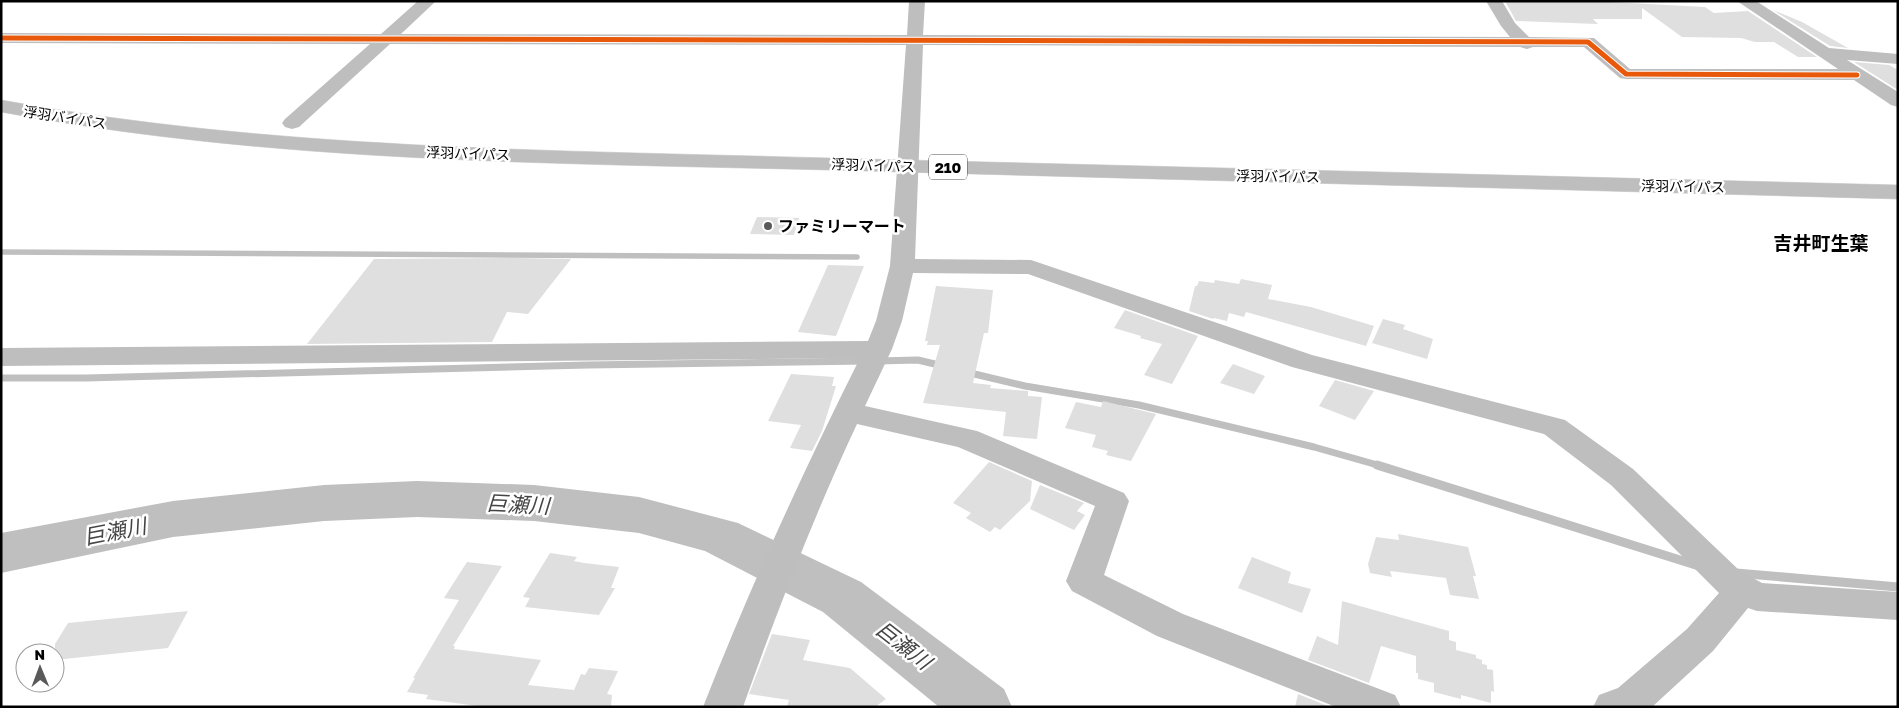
<svg xmlns="http://www.w3.org/2000/svg" width="1899" height="708" font-family="'Golos Text','Noto Sans JP',sans-serif">
	<style>
		.lines { fill: none; stroke-linecap: round; stroke-linejoin: round }
		.stream-far2 { stroke: #bfbfbf; stroke-width: 5.5 }
		.stream-far1 { stroke: #bfbfbf; stroke-width: 7 }
		.stream { stroke: #bfbfbf; stroke-width: 9 }
		.river { fill: #bfbfbf; fill-rule: evenodd }
		.building { fill: #dfdfdf }
		.highway-casing { stroke: #dbdbdb; stroke-width: 1 }
		.minor { fill: #bebebe; fill-rule: evenodd }
		.highway { fill: #bebebe; fill-rule: evenodd }
		.cycleway-casing { stroke: #fff; stroke-width: 7 }
		.cycleway { stroke: #e8590c; stroke-width: 5 }
		.poi-dot { fill: #595959; stroke: #fff; stroke-width: 2 }
		.labels { text-anchor: middle; dominant-baseline: central; stroke-width: 5; stroke-linejoin: round; paint-order: stroke }
		.far-street-label { font-size: 14px; fill: #000; stroke: #fff }
		.shield { fill: #fff; stroke: #4c4c4c; stroke-width: 1 }
		.shield-label { font-size: 15px; font-weight: bold; fill: #000 }
		.poi-label { font-size: 16px; font-weight: bold; fill: #000; stroke: #fff; text-anchor: start }
		.quarter-label { font-size: 19px; font-weight: bold; fill: #000; stroke: #fff }
		.near-water-label { font-size: 21px; font-style: italic; fill: #444; stroke: #fff }
	</style>
	<rect width="100%" height="100%" fill="#fff"/>
	<g class="lines">
		<polyline class="stream-far2" points="1,252 857,257"/>
		<g class="stream-far1">
			<polyline points="877,361 918,360 943,366"/>
			<polyline points="966,372 1025,386 1139,405 1314,447 1381,466"/>
			<polyline points="1,378 86,378 588,365 867,361"/>
		</g>
		<g class="stream">
			<polyline points="1377,465 1699,566"/>
			<polyline points="1736,573 1898,587"/>
		</g>
		<polygon class="river" points="417,481 534,485 639,497 738,523 861,582 1004,689 1012,707 939,707 823,612 705,551 639,533 534,521 417,517 324,521 173,537 1,573 1,533 173,501 324,485"/>
	</g>
	<g class="building">
		<polygon points="1505,1 1591,1 1705,7 1714,13 1748,11 1817,57 1798,57 1774,42 1755,42 1741,38 1682,37 1642,8 1642,19 1593,19 1598,24 1516,21"/>
		<polygon points="1773,10 1802,22 1848,48 1830,46"/>
		<polygon points="1854,62 1889,65 1898,70 1898,90"/>
		<polygon points="757,217 799,218 794,235 750,234"/>
		<polygon points="517,258 571,259 528,314 507,312 492,342 307,344 374,259"/>
		<polygon points="828,265 864,266 836,336 798,332"/>
		<polygon points="1241,279 1272,285 1268,299 1311,307 1374,326 1366,346 1246,312 1244,317 1229,313 1227,321 1214,318 1213,319 1189,311 1195,286 1197,286 1199,281 1214,283 1215,280 1239,284"/>
		<polygon points="936,286 993,290 988,333 984,333 973,383 991,385 990,388 1028,391 1028,396 1042,397 1037,439 1003,436 1006,412 923,403 940,345 927,345 928,341 925,341"/>
		<polygon points="1125,310 1198,336 1172,384 1144,375 1162,344 1140,338 1141,336 1114,328"/>
		<polygon points="1383,319 1405,325 1403,329 1433,339 1427,359 1372,343"/>
		<polygon points="1233,364 1265,376 1254,394 1220,383"/>
		<polygon points="791,374 834,377 832,386 836,386 822,431 812,451 790,448 801,425 768,421"/>
		<polygon points="1335,380 1374,391 1355,420 1319,406"/>
		<polygon points="1103,401 1156,414 1131,461 1106,455 1108,451 1092,447 1096,435 1065,428 1076,402 1101,407"/>
		<polygon points="989,462 1032,481 1030,501 1000,530 995,527 990,532 966,518 971,513 953,503"/>
		<polygon points="1040,485 1084,503 1077,511 1085,515 1074,530 1030,509"/>
		<polygon points="1398,534 1468,547 1476,576 1473,576 1479,599 1450,595 1446,578 1390,571 1392,577 1370,573 1368,564 1376,537 1399,540"/>
		<polygon points="550,553 577,557 574,561 584,563 619,567 611,588 615,588 599,615 525,607 530,598 523,597"/>
		<polygon points="1252,557 1291,572 1288,583 1311,589 1302,613 1238,588"/>
		<polygon points="467,562 502,566 453,646 455,646 454,649 541,660 528,685 574,690 581,674 585,675 589,668 618,671 607,694 612,695 611,707 485,707 426,699 428,695 407,692 415,678 413,678 459,600 444,598"/>
		<polygon points="1342,601 1449,631 1449,640 1456,642 1456,650 1476,655 1476,658 1482,660 1482,664 1487,665 1487,669 1493,670 1494,692 1491,691 1491,703 1461,695 1461,699 1434,692 1434,683 1418,679 1418,673 1416,673 1416,656 1381,646 1369,683 1308,660 1317,636 1338,645"/>
		<polygon points="188,611 168,648 55,660 55,644 68,623"/>
		<polygon points="772,634 810,640 803,660 850,668 886,699 875,707 787,707 789,700 749,694"/>
		<polygon points="1298,694 1330,707 1295,707"/>
	</g>
	<g class="lines">
		<defs>
			<path id="highway" d="M1 100C274 150 553 150 829 158 1185 167 1541 176 1898 185V199C1541 189 1185 180 829 170 552 163 274 163 1 112Z"/>
		</defs>
		<use href="#highway" class="highway-casing"/>
		<path class="minor" d="M418 1H436L401 34 907 35 909 1H925L923 35 1510 37 1501 26 1486 1H1502L1515 23 1529 37 1594 38 1630 69H1838L1737 1H1756L1829 48 1898 54V64L1847 60 1898 92V107L1891 105 1854 80 1626 79 1620 78 1584 47H1533L1527 49 1520 47 923 45 915 259 1031 260 1312 355 1565 420 1633 469 1740 571 1762 583 1898 592V620L1757 611 1748 608 1713 651 1652 707H1593L1599 695 1618 688 1687 629 1719 593 1611 485 1544 434 1292 367 1028 274 913 273 902 321 892 349 865 406 977 431 1124 493 1129 501 1104 575 1183 614 1395 695 1401 707H1336L1157 636 1072 591 1066 581 1095 506 958 447 857 424C814 516 777 611 743 707H703C750 587 803 472 860 358L1 366V348L868 341 876 321 890 266 906 45 390 44 299 127 292 129 285 127 282 123 285 119 370 44 1 43V33L381 34Z"/>
		<use href="#highway" class="highway"/>
		<defs>
			<polyline id="cycleway" points="1,38 1588,42 1626,74 1857,75"/>
		</defs>
		<use href="#cycleway" class="cycleway-casing"/>
		<use href="#cycleway" class="cycleway"/>
	</g>
	<circle class="poi-dot" cx="768" cy="226" r="5"/>
	<g class="labels">
		<g class="far-street-label">
			<text transform="translate(65 117) rotate(9)">浮羽バイパス</text>
			<text transform="translate(468 153) rotate(2)">浮羽バイパス</text>
			<text transform="translate(873 165) rotate(2)">浮羽バイパス</text>
			<text transform="translate(1278 176) rotate(1)">浮羽バイパス</text>
			<text transform="translate(1683 186) rotate(1)">浮羽バイパス</text>
		</g>
		<rect class="shield" x="929" y="154.5" width="38" height="25" rx="4"/>
		<g class="shield-label">
			<text x="948" y="167">210</text>
		</g>
		<g class="poi-label">
			<text x="778" y="226">ファミリーマート</text>
		</g>
		<g class="quarter-label">
			<text x="1821" y="242">吉井町生葉</text>
		</g>
		<g class="near-water-label">
			<text transform="translate(518 504) rotate(3)">巨瀬川</text>
			<text transform="translate(115 531) rotate(-11)">巨瀬川</text>
			<text transform="translate(904 645) rotate(38)">巨瀬川</text>
		</g>
	</g>
	<rect width="1899" height="708" fill="none" stroke="#000000" stroke-width="5"/>
	<g transform="translate(40 668) rotate(359)"><circle r="24" fill="#ffffff" stroke="#999999"/>
	<path d="M0-4L9 19L0 12L-9 19Z" fill="#595959"/>
	<text y="-8" font-size="14" font-weight="bold" text-anchor="middle" fill="#000000">N</text>
	</g>
</svg>
